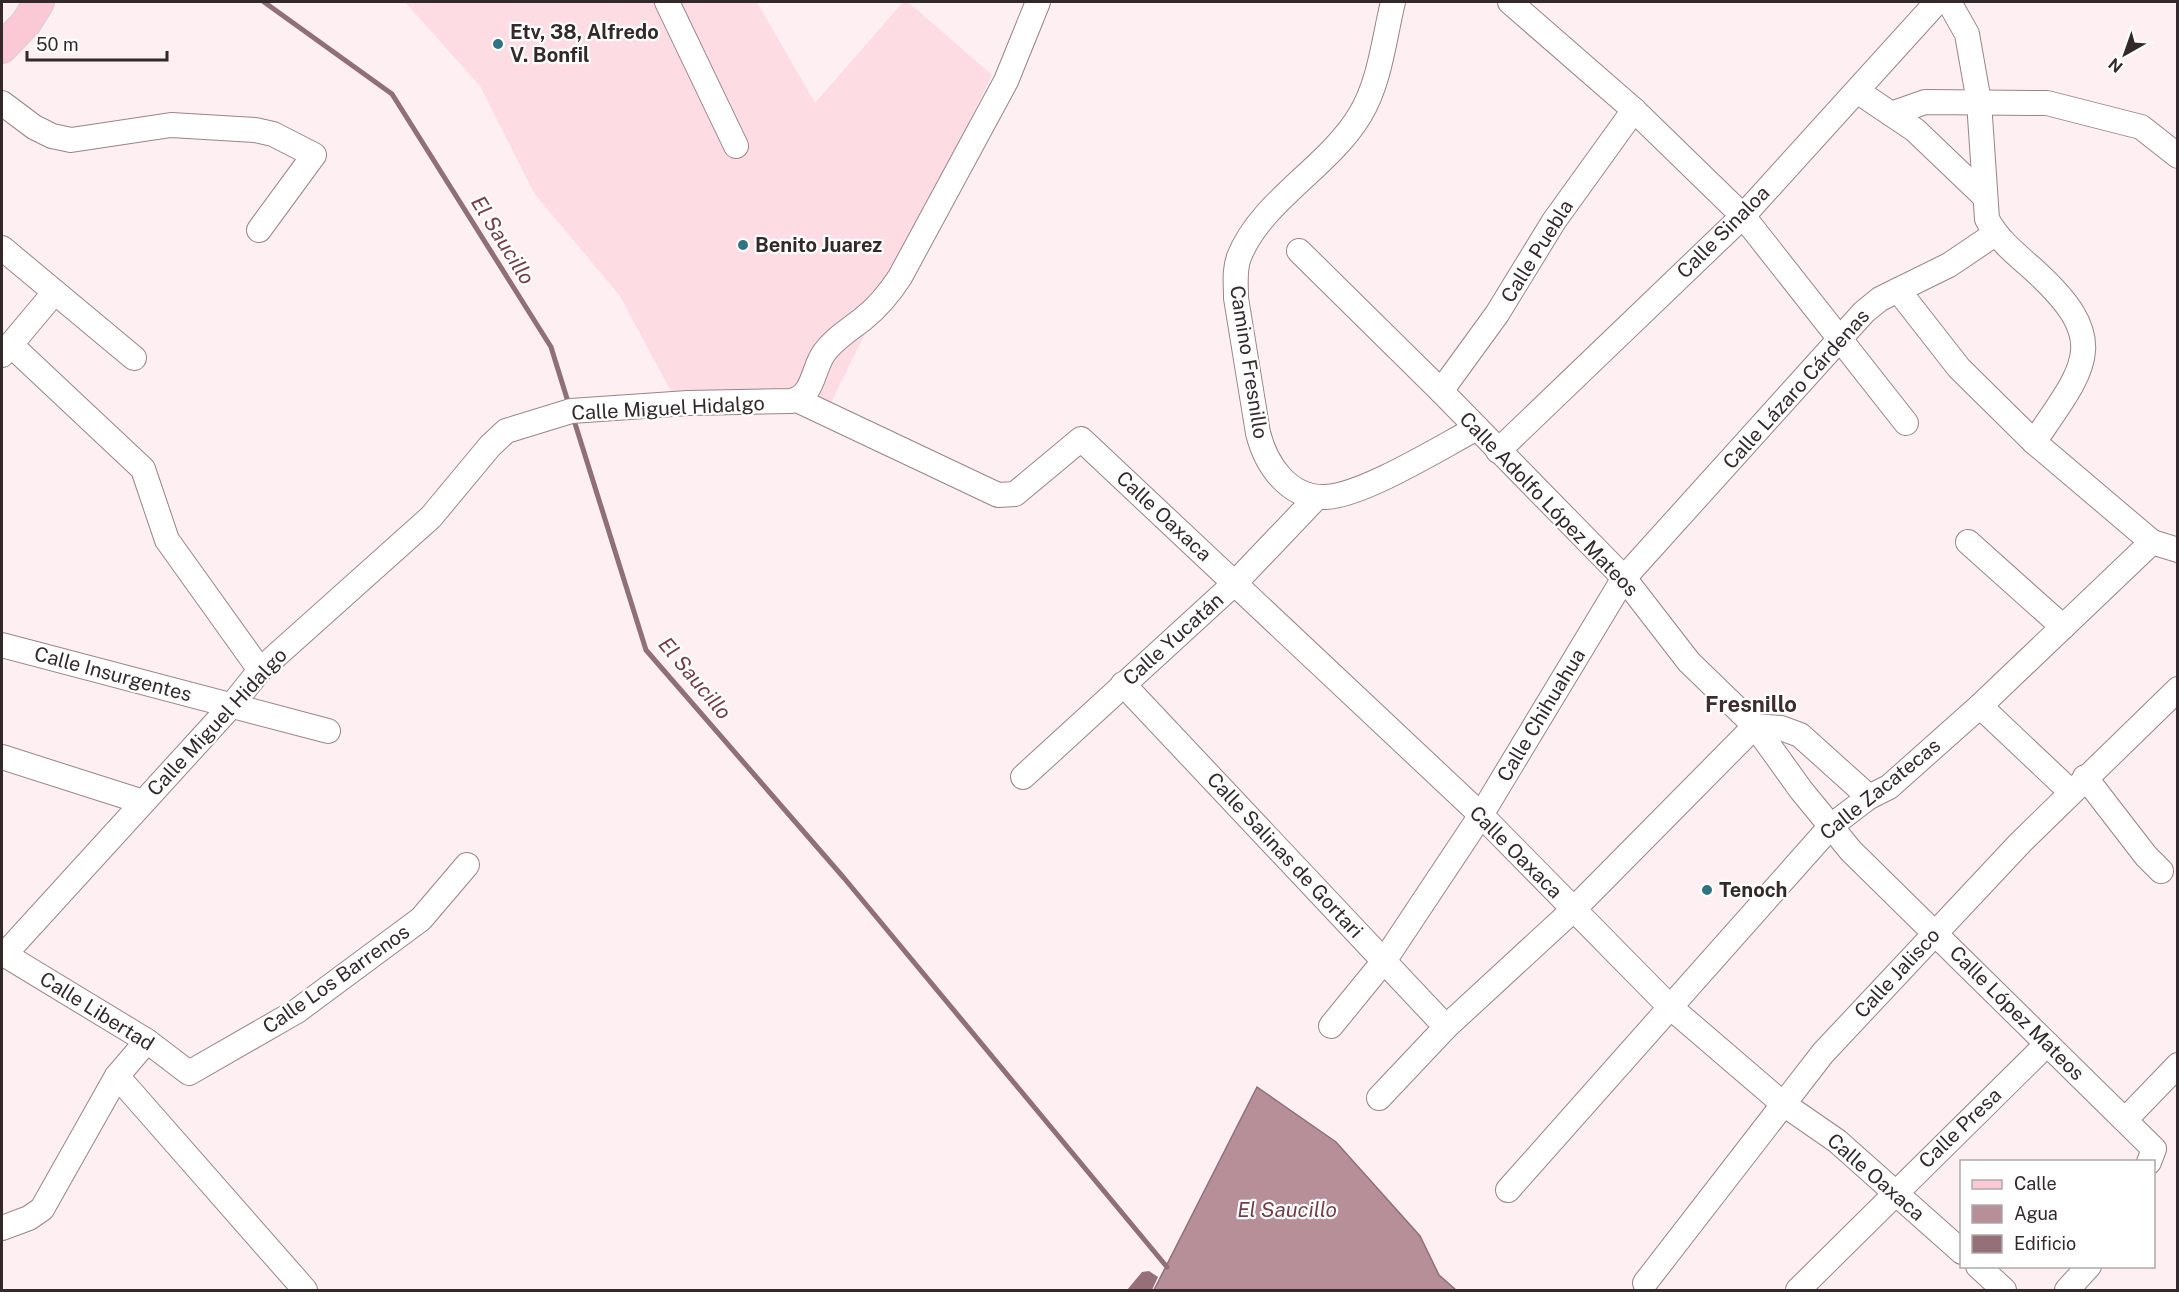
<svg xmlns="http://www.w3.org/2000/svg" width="2179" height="1292" font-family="'Public Sans',sans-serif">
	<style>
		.built { fill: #fedce3 }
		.water { fill: #b78f98; stroke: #8f7077; stroke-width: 1.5 }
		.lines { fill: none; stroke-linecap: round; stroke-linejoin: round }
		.stream { stroke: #8f7077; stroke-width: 5 }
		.building { fill: #967078 }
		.minor-casing { stroke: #9a8488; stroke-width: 26 }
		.major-casing { stroke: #d2d0d0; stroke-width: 32 }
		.minor { stroke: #fff; stroke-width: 24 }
		.major { stroke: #fac9d5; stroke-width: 30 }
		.poi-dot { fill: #2f7483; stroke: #fff; stroke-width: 2 }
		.labels { text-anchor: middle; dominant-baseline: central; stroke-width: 4.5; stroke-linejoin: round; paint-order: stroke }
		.poi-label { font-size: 20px; font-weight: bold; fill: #33292b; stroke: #fff; text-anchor: start }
		.street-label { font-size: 20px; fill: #33292b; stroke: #fff }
		.water-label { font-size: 21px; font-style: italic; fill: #743d4c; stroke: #fff }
		.quarter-label { font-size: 22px; font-weight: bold; fill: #3e2c30; stroke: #fff }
	</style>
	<rect width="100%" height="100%" fill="#feeff2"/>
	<polygon class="built" points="405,2 757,2 815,103 903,2 908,2 992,75 827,411 774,388 674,397 620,296 534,193 480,86"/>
	<polygon class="water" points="1257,1087 1336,1142 1420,1236 1439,1275 1456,1290 1154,1290"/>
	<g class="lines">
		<g class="stream">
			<polyline points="264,2 392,94 551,347 569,405"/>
			<polyline points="573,417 646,650 844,878 1167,1267"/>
		</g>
	</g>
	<polygon class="building" points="1149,1271 1158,1277 1152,1290 1127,1290 1142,1272"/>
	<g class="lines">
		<defs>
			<g id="minor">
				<polyline points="667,2 736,146"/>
				<path d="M1393 2C1384 39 1380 82 1360 115 1329 167 1261 201 1239 257 1234 270 1236 284 1236 298L1258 433C1266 465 1289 499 1326 497 1364 495 1441 447 1477 428"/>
				<polyline points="1510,2 1634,110 1743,216 1906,423"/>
				<path d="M1949 2 1967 34 1979 102 1987 219C1998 240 2016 254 2034 270 2112 341 2086 366 2034 442"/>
				<polyline points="1857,91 1915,130 1984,196"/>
				<polyline points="2,103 34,127 52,136 71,140 171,125 255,130 273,134 314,155 259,230"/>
				<polyline points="1891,114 1925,102 2047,103 2141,127 2178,156"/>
				<polyline points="2,248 134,358"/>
				<polyline points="1299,251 1441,391 1624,578 1689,662 1755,726 1801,790 1851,851 2154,1149 2149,1162"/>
				<polyline points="1898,290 1959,368 2034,442 2152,542 2178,550"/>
				<polyline points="11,345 143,469 167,540 260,670"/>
				<polyline points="2,355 54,293"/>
				<polyline points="1441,391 1497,314 1554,221 1634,110"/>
				<polyline points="797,400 998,495 1015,494 1081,439 1481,815 1669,1006 1782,1103 1837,1141 1962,1252"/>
				<polyline points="1498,451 1743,216 1937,2"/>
				<polyline points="1968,542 2063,627"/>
				<polyline points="2,645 328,731"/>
				<polyline points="1123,684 1446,1027"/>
				<polyline points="1980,706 2071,792"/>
				<polyline points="2,757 143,802"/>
				<polyline points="1023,777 1235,583 1317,497"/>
				<polyline points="2085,777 2146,856 2161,871"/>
				<polyline points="2,953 147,1041 189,1073 297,1011 421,919 467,865"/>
				<path d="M5 954 232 705 260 670 431 517 490 446 506 431 571 411 688 403 791 401C814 396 812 370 824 353 834 339 849 330 863 319 878 307 889 294 900 277L1006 81 1038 2"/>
				<polyline points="1331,1026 1384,961 1481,815 1624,578 1864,312 1880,299 1949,265 1995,234"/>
				<polyline points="117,1076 305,1290"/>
				<polyline points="1379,1098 1446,1027 1573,910 1755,726 1781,728 1800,735 1869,797"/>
				<polyline points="2125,1120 2178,1065"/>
				<polyline points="1508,1190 1831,826 1869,797 1889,787 1980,706 2152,542"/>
				<polyline points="2,1228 29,1218 42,1209 117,1076 147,1041"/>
				<polyline points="1978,1266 2004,1290"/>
				<polyline points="1645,1283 1823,1053 2021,842 2178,689"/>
				<polyline points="1798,1290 2047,1044"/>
				<polyline points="2067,1290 2089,1266"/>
			</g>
			<polyline id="major" points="2,48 26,23 39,2"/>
		</defs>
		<use href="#minor" class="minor-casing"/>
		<use href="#major" class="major-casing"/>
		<use href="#minor" class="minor"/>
		<use href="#major" class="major"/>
	</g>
	<g class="poi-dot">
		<circle cx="498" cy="44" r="6"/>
		<circle cx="743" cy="245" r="6"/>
		<circle cx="1707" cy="890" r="6"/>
	</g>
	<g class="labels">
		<g class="poi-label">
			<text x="510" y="32">Etv, 38, Alfredo<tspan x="510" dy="23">V. Bonfil</tspan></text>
			<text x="755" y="245">Benito Juarez</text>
			<text x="1719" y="890">Tenoch</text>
		</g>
		<g class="street-label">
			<text transform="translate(1723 232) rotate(-45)">Calle Sinaloa</text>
			<text transform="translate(1537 251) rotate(-58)">Calle Puebla</text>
			<text transform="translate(1249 362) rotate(81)">Camino Fresnillo</text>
			<text transform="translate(1796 389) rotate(-48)">Calle Lázaro Cárdenas</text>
			<text transform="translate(668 408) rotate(-3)">Calle Miguel Hidalgo</text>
			<text transform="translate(1549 504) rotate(46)">Calle Adolfo López Mateos</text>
			<text transform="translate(1164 516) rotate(43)">Calle Oaxaca</text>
			<text transform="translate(1173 639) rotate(-42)">Calle Yucatán</text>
			<text transform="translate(113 674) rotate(15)">Calle Insurgentes</text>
			<text transform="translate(1541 715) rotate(-59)">Calle Chihuahua</text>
			<text transform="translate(217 722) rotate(-47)">Calle Miguel Hidalgo</text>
			<text transform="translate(1880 789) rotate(-39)">Calle Zacatecas</text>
			<text transform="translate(1516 852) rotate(45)">Calle Oaxaca</text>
			<text transform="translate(1285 855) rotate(47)">Calle Salinas de Gortari</text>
			<text transform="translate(1897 973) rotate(-47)">Calle Jalisco</text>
			<text transform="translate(336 979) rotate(-35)">Calle Los Barrenos</text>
			<text transform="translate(97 1011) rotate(32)">Calle Libertad</text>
			<text transform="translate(2017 1013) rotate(45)">Calle López Mateos</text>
			<text transform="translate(1960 1128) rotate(-44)">Calle Presa</text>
			<text transform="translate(1876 1177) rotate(41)">Calle Oaxaca</text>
		</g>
		<g class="water-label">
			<text transform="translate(503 240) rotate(58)">El Saucillo</text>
			<text transform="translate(695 678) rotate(50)">El Saucillo</text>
			<text x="1287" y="1209">El Saucillo</text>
		</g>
		<g class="quarter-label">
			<text x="1751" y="704">Fresnillo</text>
		</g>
	</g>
	<rect width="2179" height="1292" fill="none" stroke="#33292b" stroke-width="6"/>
	<rect x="1960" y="1160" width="195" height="108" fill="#ffffff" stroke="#ada9aa" stroke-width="1.5"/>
	<rect x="1972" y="1180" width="30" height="9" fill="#fac9d5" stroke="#ada9aa" stroke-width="1.5"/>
	<text x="2014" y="1190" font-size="18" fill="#33292b">Calle</text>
	<rect x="1972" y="1205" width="30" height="18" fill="#b78f98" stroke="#ada9aa" stroke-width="1.5"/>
	<text x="2014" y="1220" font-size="18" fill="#33292b">Agua</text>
	<rect x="1972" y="1235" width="30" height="18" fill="#967078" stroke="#ada9aa" stroke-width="1.5"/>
	<text x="2014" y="1250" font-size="18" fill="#33292b">Edificio</text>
	<g transform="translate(2125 54) rotate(220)" stroke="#ffffff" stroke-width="4.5" paint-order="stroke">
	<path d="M0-4.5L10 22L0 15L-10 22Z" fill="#33292b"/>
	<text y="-9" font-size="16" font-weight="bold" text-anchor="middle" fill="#33292b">N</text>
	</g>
	<path d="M27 51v9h140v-9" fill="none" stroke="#33292b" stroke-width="3"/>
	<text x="36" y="51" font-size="18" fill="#33292b" stroke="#ffffff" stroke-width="4.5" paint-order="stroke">50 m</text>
</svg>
